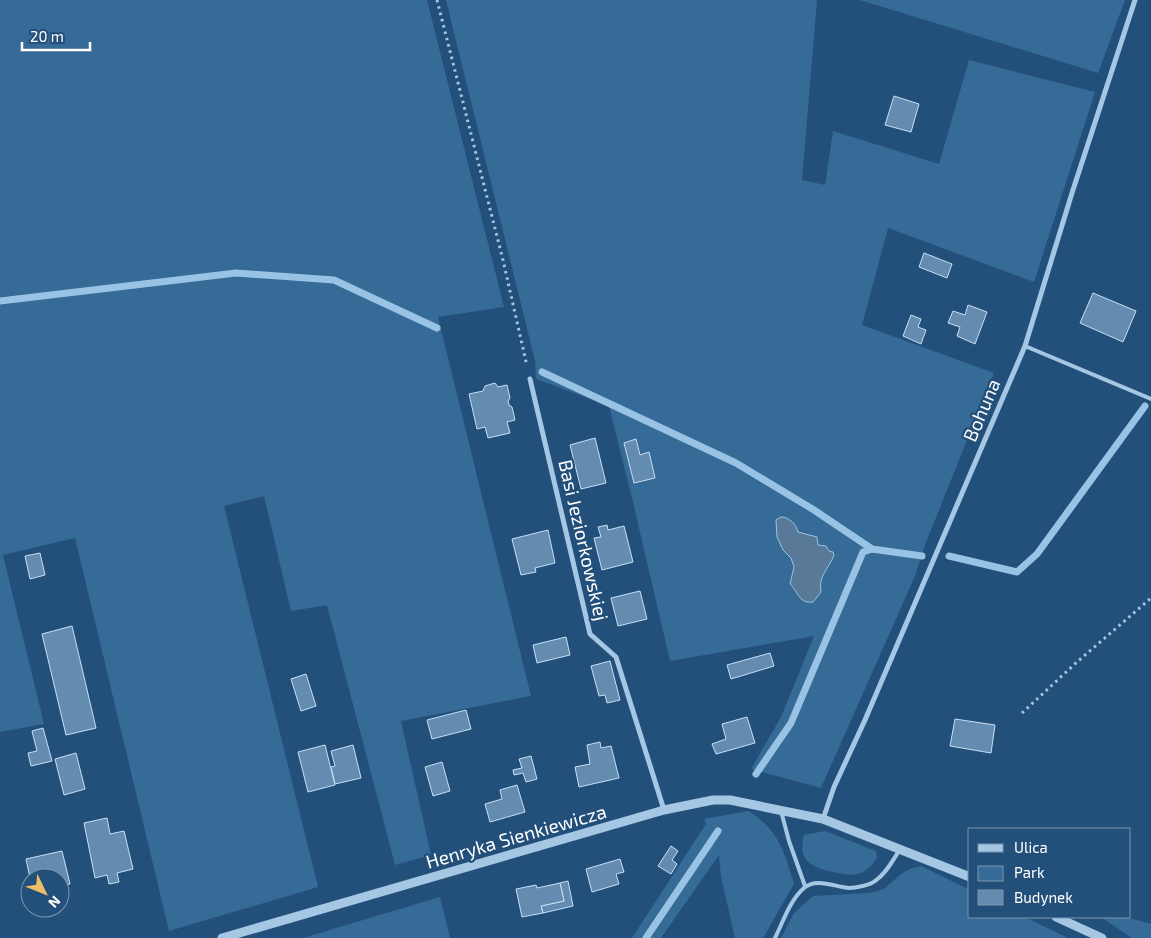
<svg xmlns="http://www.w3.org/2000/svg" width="1151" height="938" font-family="'Exo 2',sans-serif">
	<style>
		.green { fill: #366a97 }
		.water { fill: #587998; stroke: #99c3e5 }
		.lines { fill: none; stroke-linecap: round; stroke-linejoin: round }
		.stream { stroke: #99c3e5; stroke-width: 7 }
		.building { fill: #648cb0; stroke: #c8e0f4 }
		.path { stroke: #a5c7e4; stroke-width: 3; stroke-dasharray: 2.5 4; stroke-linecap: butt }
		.service { stroke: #a5c7e4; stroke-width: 4 }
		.minor { stroke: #a5c7e4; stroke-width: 5 }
		.tertiary { stroke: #a5c7e4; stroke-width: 9 }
		.labels { text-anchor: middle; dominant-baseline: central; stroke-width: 4.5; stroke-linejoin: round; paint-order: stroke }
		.street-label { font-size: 19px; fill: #fff; stroke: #23507a }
	</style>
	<rect width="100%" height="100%" fill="#23507a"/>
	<g class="green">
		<polygon points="0,0 427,0 504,307 438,317 531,696 401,721 431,855 395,865 327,605 291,611 264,496 224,506 318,887 169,931 75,538 3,555 44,724 0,732"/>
		<polygon points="446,0 817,0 802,180 825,185 833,131 939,164 969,60 1095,92 1034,282 888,228 862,325 994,373 925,545 915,576 821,788 751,769 781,717 814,636 670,661 632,498 609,406 536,379 535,361"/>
		<polygon points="860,0 1125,0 1098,73"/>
		<path d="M748 811C778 829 784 851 794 884L763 938H735L721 877 719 855 661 938H632L706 824 704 819Z"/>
		<path d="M825 831 876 851 877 858C864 879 849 876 829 871 808 866 798 858 804 835Z"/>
		<polygon points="921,866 970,890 970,917 1025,917 1068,938 781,938 794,913 813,896 869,893 878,891 885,888 901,874 910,869"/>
		<polygon points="440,897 450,938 303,938"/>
		<polygon points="1101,917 1126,917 1151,924 1151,938 1132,938"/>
	</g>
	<path class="water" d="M781 517C789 517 796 524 798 532L817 537 818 545 826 546 829 551 833 552 834 555C829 569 818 575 821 592L813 602C799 604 799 593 790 584L794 567 791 558 783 550 777 537 776 520Z"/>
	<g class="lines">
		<g class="stream">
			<polyline points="0,301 236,273 334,280 437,328"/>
			<polyline points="542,372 736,463 814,510 872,549"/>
			<polyline points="949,556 1017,572 1037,554 1145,406"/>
			<polyline points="756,774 791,723 863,552 872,549 922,556"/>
			<polyline points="646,938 718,831"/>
		</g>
	</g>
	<g class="building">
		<polygon points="894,96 919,104 911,132 885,125"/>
		<polygon points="924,253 952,264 947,278 919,267"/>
		<polygon points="1093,293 1136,311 1123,342 1080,323"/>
		<polygon points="968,305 987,312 975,344 957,336 960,327 948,323 953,311 965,315"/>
		<polygon points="911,315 921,319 918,327 926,330 921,344 903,336"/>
		<polygon points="495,383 498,387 507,385 510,398 508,401 509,405 512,407 515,420 507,422 510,433 488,438 485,427 477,429 469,394 483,391 485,386"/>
		<polygon points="595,438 606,483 581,489 570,445"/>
		<polygon points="636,439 640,455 649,452 655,478 634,483 624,443"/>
		<polygon points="607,525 608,530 624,526 633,562 602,570 594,538 601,537 598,527"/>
		<polygon points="548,530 555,563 535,568 536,572 521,575 512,539"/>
		<polygon points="40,553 45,575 30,579 25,556"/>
		<polygon points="640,591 647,619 618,626 611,598"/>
		<polygon points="72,626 96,728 66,735 42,634"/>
		<polygon points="566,637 570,655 537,663 533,645"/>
		<polygon points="770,653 774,666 731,679 727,665"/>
		<polygon points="610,661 620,700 607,703 605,695 599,696 591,666"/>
		<polygon points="306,674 316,706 301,711 291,679"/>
		<polygon points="466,710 471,729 432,739 427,720"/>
		<polygon points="747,717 755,743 716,754 712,744 726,739 722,724"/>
		<polygon points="955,719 995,725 991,753 950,746"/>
		<polygon points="43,728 52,761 31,766 28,753 37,751 32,731"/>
		<polygon points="600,742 601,748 611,746 619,778 579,787 575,767 590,764 587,745"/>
		<polygon points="325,745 335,785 308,792 298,752"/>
		<polygon points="353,745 361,778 335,784 331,767 335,766 331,751"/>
		<polygon points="76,753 85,789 64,795 55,759"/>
		<polygon points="531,756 537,779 526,782 523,773 514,775 513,770 522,768 519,759"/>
		<polygon points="442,762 450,791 433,796 425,767"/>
		<polygon points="517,785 525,812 490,822 485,804 502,799 500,790"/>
		<polygon points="107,818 110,834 124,831 133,869 117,873 119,882 109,884 107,875 95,878 84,823"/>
		<polygon points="671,846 678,851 672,860 677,864 671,874 658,866"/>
		<polygon points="62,851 70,884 60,886 60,878 30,878 26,859"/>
		<polygon points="620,859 624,872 616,874 619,884 592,892 586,869"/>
		<polygon points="568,881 573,906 543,913 541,906 564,901 560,883"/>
		<polygon points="560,883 564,901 541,906 543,913 522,917 516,889 536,885 537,888"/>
	</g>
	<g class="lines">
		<g class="path">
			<polyline points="437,0 503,260 527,366"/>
			<polyline points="1022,713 1077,662 1151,598"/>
		</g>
		<g class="service">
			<polyline points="1025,346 1151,399"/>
			<polyline points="781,811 789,841 805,886"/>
			<path d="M775 938C783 922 790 900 804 888 816 877 835 887 849 888 856 888 870 885 875 881 886 874 892 861 899 851"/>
		</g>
		<g class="minor">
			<polyline points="530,379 590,634 616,657 664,810"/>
			<polyline points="823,819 834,787 865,720 1025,346 1072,193 1135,0"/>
		</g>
		<g class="tertiary">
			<polyline points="1056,917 1102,938"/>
			<polyline points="222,938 664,810 713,800 730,800 823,819 970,877"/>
		</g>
	</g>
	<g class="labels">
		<g class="street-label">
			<text transform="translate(981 410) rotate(-67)">Bohuna</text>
			<text transform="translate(584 540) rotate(77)">Basi Jeziorkowskiej</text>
			<text transform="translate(516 836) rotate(-16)">Henryka Sienkiewicza</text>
		</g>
	</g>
	<rect x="968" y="828" width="162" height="90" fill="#23507a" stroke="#7b96af"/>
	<rect x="978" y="844" width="25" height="8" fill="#a5c7e4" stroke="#7b96af"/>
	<text x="1014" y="853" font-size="15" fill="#ffffff">Ulica</text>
	<rect x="978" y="866" width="25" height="15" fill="#366a97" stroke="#7b96af"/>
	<text x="1014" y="878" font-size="15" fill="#ffffff">Park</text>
	<rect x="978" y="890" width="25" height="15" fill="#648cb0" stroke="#7b96af"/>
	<text x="1014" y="903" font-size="15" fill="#ffffff">Budynek</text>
	<g transform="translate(45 893) rotate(133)"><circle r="24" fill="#23507a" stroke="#7b96af"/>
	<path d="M0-4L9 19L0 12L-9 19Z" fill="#efbd68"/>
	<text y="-8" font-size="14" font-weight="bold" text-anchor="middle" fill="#ffffff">N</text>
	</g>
	<path d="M22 42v8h68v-8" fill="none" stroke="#ffffff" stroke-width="2.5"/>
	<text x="30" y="42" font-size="15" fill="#ffffff" stroke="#23507a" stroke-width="4" paint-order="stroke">20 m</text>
</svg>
